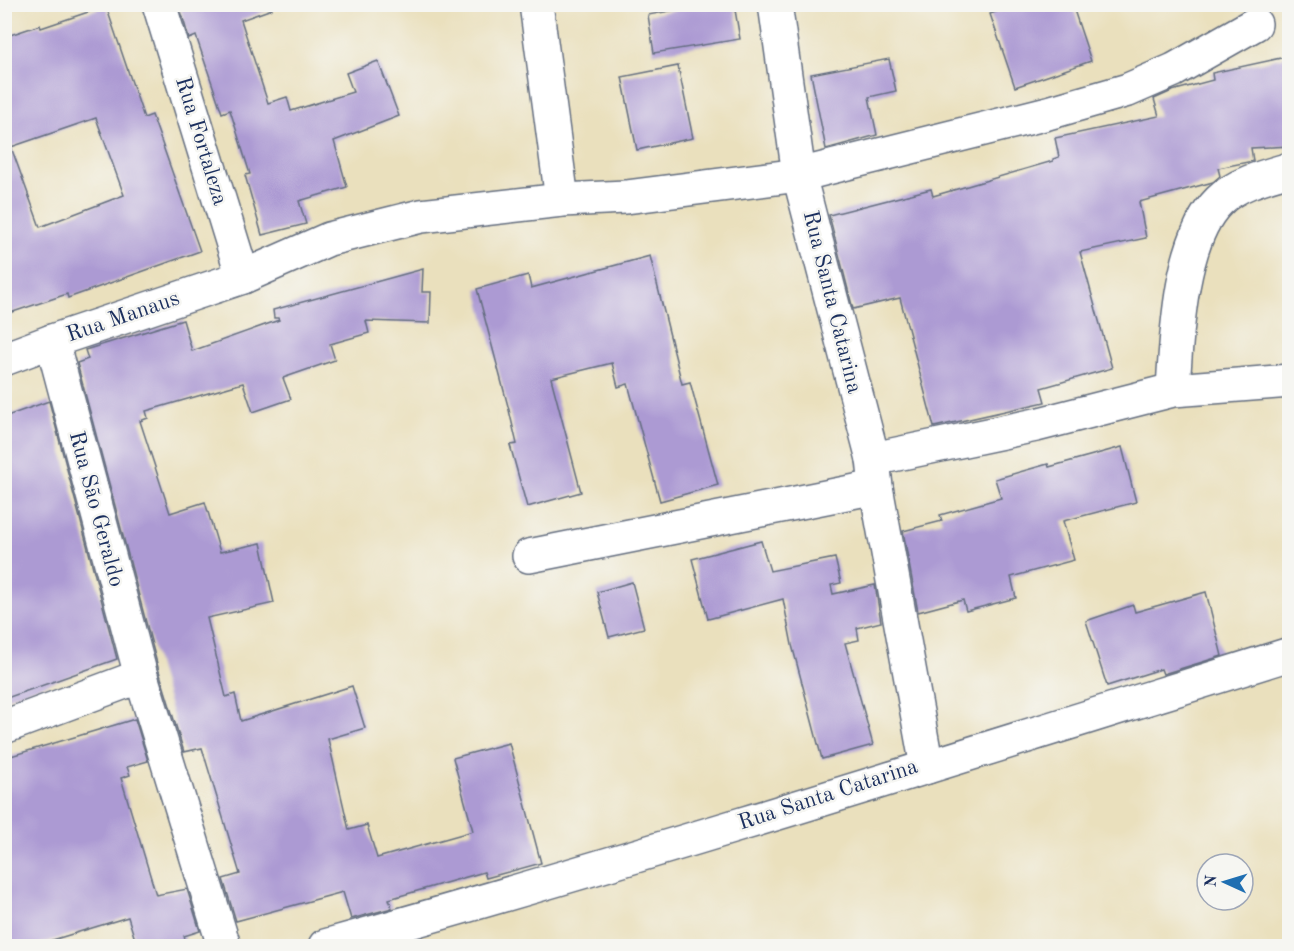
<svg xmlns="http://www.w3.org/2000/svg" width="1294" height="951" font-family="'Old Standard TT',serif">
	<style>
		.building { fill: #ac9ad3; fill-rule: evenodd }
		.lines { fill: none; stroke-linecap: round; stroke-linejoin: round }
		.minor-casing { stroke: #636d7f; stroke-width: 36 }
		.minor { stroke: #fff; stroke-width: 33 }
		.labels { text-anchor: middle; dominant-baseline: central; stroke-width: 5; stroke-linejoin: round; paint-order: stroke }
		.street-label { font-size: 22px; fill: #1b2f5e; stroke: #f6f6f2 }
	</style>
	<rect width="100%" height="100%" fill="#f6f6f2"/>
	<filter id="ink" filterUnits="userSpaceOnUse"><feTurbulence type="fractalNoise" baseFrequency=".0167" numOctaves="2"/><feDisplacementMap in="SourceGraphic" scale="12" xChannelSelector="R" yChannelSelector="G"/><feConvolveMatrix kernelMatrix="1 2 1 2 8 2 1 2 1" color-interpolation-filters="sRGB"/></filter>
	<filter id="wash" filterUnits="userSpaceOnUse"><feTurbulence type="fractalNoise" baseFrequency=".008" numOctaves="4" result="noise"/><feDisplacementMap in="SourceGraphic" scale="24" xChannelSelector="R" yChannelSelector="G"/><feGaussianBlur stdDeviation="1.35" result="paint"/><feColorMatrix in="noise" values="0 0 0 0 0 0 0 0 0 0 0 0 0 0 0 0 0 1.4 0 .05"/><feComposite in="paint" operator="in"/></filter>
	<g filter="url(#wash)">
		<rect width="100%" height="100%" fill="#eae0bd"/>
		<g id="blocks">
			<g class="building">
				<polygon points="179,4 271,4 272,9 241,20 268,103 287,97 291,111 353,92 346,73 378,61 399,116 334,141 347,187 299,201 306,224 262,235 245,175 250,174 230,110 222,113 196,36 189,39"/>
				<polygon points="708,4 734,4 740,39 654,53 648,15"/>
				<polygon points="1018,4 1072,4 1091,61 1015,87 990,14"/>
				<path d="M106 6 144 118 152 115 200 251 68 298 67 294 4 315V37L40 25 41 28ZM96 118 124 195 40 227 11 147Z"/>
				<polygon points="1290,56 1290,146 1251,148 1253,161 1218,168 1220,176 1213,182 1139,202 1146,238 1080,252 1112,368 1041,388 1045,402 934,427 900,298 853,309 829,215 931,189 933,196 1053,161 1053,159 1059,157 1055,138 1159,116 1154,99 1172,91 1213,80 1212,73"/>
				<polygon points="889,59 896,91 869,97 877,135 826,149 811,74"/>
				<polygon points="678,66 693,138 637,150 622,77"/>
				<polygon points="650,256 682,384 690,382 718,485 660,501 628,384 618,387 612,363 551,378 581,492 527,507 510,445 517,444 509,410 477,289 528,275 531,288"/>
				<polygon points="423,269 422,292 431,292 430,323 366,321 369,333 330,344 335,360 283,378 291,399 253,412 243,383 146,411 148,418 140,421 170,513 205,502 220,552 261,543 274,603 207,618 226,697 235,694 241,721 352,686 365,728 328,739 349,830 367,825 377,858 473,831 453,758 509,743 541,863 486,878 484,872 389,899 392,908 351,919 343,892 236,921 223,879 240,874 202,748 184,752 159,671 77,363 88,359 85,350 183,320 192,351 279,320 278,318 274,318 273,310"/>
				<polygon points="49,401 117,659 4,699 4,417"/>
				<polygon points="1122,447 1136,502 1063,521 1074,560 1011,577 1016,598 966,611 963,600 918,612 903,531 942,521 940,515 1001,498 995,479 1048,464 1049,467"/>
				<polygon points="761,541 770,571 835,558 841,583 831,585 833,594 875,585 881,622 857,628 859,640 845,643 873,745 822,759 792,645 783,599 708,619 692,559"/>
				<polygon points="632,582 644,628 609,637 597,592"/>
				<polygon points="1206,592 1222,656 1163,674 1161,669 1107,686 1086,621 1133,605 1135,612"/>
				<polygon points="135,719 148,761 127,767 130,775 121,778 156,895 187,889 200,931 184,936 187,946 137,946 128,917 33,946 4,946 4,758"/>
			</g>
		</g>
	</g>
	<g filter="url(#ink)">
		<use href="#blocks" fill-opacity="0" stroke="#636d7f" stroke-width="1.5"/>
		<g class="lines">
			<defs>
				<g id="minor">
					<polyline points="159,4 243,277"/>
					<polyline points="536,4 562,200"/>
					<polyline points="775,4 799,175 873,459 876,487 927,767"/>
					<polyline points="52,341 141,676 224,946"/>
					<polyline points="4,359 52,341 243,277 329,239 421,216 562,200 626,197 799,175 1048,113 1128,90 1174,70 1255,24"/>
					<path d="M1173 390C1176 338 1180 239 1219 201 1237 183 1266 176 1290 169"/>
					<polyline points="873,459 1036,425 1173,390 1290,381"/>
					<polyline points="529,556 876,487"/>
					<polyline points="4,727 141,676"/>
					<path d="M325 946C648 856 969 754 1290 654"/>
				</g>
			</defs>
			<use href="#minor" class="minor-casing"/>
			<use href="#minor" class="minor"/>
		</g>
	</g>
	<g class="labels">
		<g class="street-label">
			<text transform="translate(201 141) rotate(73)">Rua Fortaleza</text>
			<text transform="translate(832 302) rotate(76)">Rua Santa Catarina</text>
			<text transform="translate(123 317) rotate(-19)">Rua Manaus</text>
			<text transform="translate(96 509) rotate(75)">Rua São Geraldo</text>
			<text transform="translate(828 795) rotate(-18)">Rua Santa Catarina</text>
		</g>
	</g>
	<rect width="1294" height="951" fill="none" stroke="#f6f6f2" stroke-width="24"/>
	<g transform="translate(1225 882) rotate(274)"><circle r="28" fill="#f6f6f2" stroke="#9ea6b7" stroke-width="1.5"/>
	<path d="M0-4.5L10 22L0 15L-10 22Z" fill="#1f6fb2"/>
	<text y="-9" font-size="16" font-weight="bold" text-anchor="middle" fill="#1b2f5e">N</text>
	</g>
</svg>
